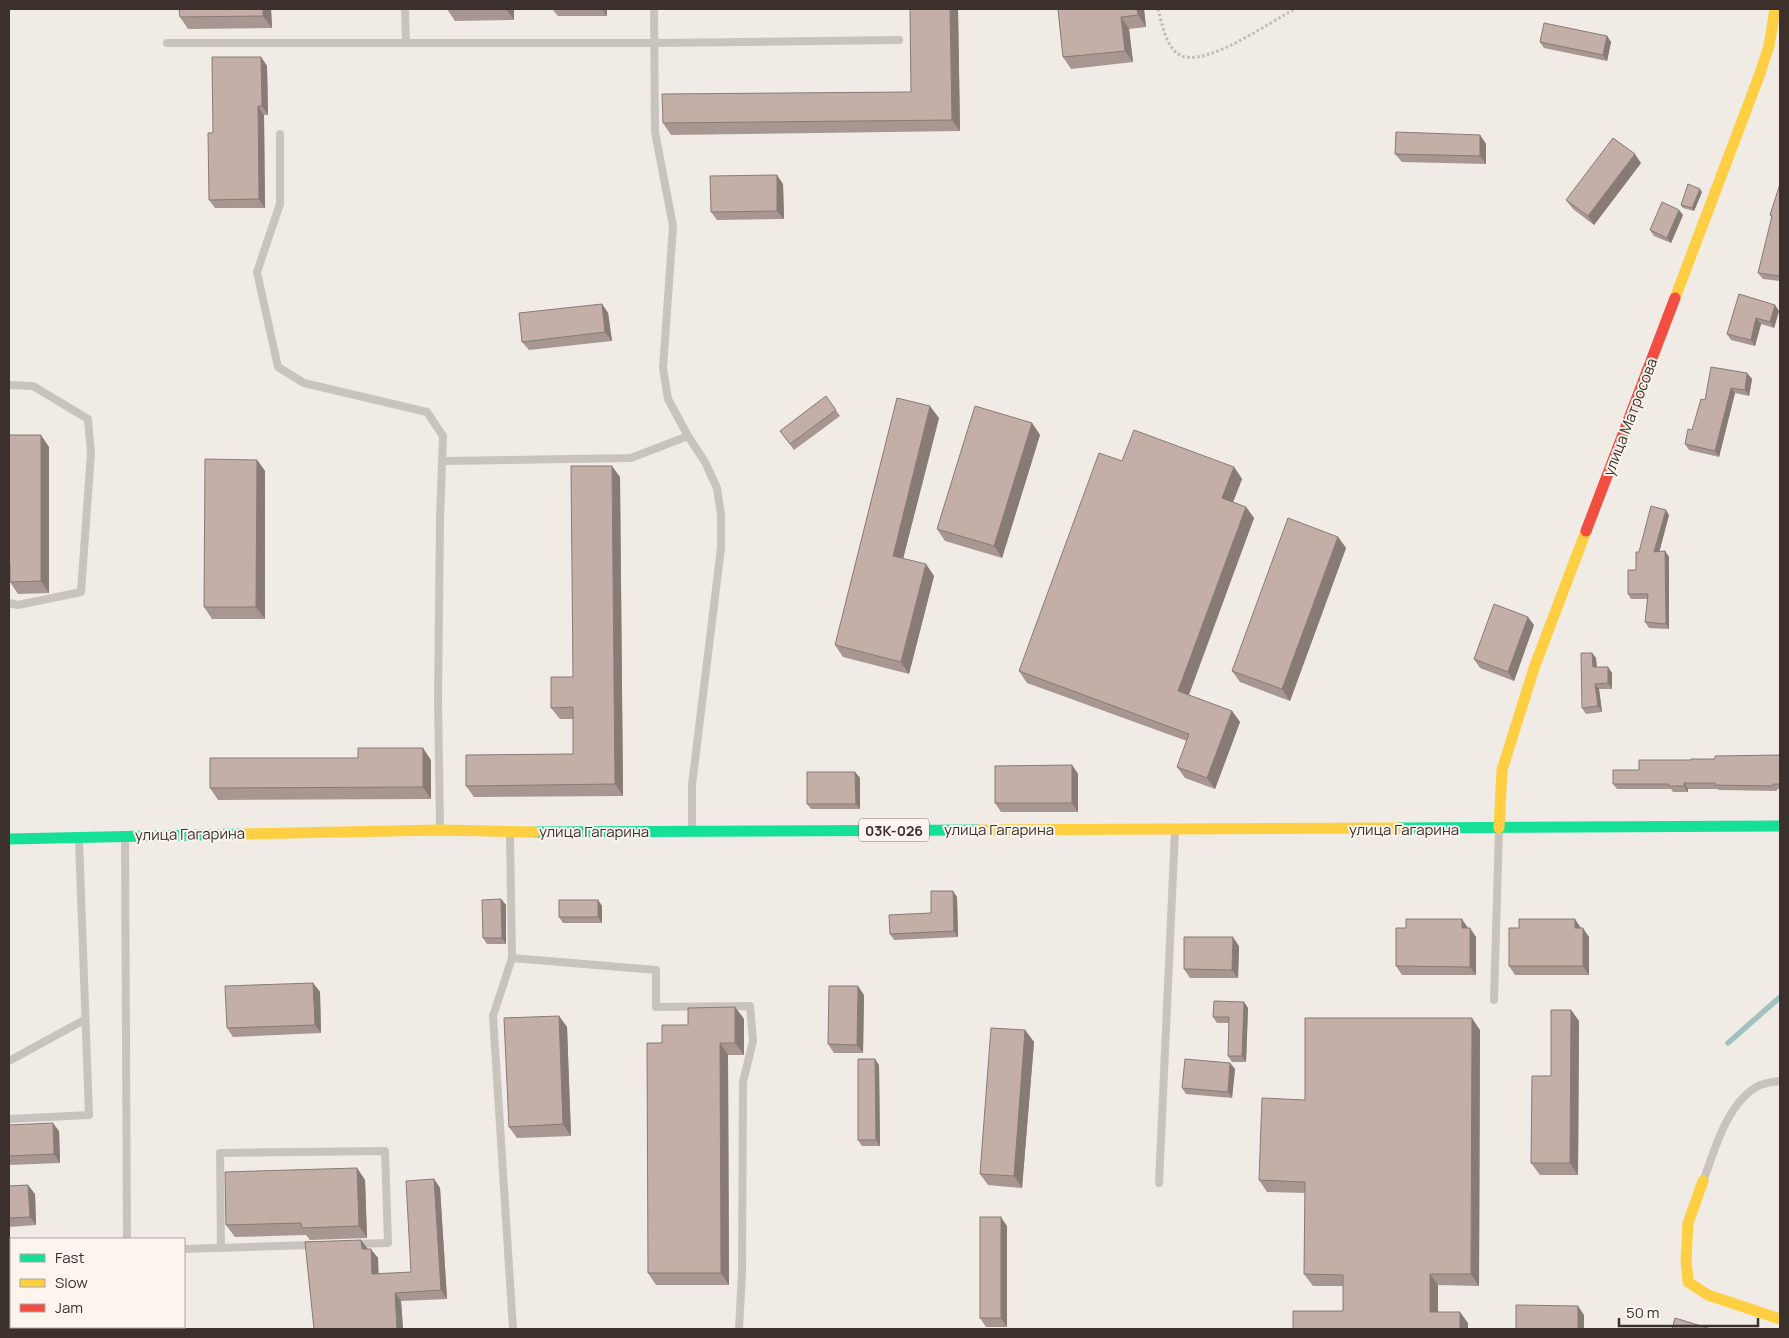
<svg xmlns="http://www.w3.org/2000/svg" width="1789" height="1338" font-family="Manrope,sans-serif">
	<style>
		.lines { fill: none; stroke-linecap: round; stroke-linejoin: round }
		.stream { stroke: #a1c2c1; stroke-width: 5.5 }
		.path { stroke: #c2bbb6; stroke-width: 3; stroke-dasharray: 2.5 2.5; stroke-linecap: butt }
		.lane { stroke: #c9c3be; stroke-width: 8 }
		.fast { stroke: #16e098; stroke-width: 11 }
		.slow { stroke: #ffcf43; stroke-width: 11 }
		.jam { stroke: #f24e42; stroke-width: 11 }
		.wall { fill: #a89690 }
		.shaded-wall { fill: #887a75 }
		.building { fill: #c3afa7; stroke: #887a75 }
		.labels { text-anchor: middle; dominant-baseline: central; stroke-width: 4; stroke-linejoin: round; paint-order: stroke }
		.shield { fill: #fbf5ee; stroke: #756b66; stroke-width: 1 }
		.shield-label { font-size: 14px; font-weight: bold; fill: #3b302b }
		.street-label { font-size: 15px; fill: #3b302b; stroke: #fbf5ee }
	</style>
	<rect width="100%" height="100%" fill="#f0ebe5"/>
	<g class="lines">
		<polyline class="stream" points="1728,1043 1780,997"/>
		<path class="path" d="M1158 9C1162 23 1166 50 1182 56 1208 66 1270 22 1295 9"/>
		<g class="lane">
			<polyline points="405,9 406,43"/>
			<polyline points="654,9 655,132 673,226 663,368 668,399 688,436 705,462 717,488 721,515 721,548 692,785 692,829"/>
			<polyline points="167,43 655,43 899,40"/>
			<polyline points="280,134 280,204 257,272 278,367 304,383 427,412 443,436 440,518 438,700 440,828"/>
			<polyline points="9,385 33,386 88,419 91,453 81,592 18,605 9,603"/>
			<polyline points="442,461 631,458 688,436"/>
			<polyline points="510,834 512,958 493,1016 513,1329"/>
			<polyline points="125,838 127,1239"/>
			<polyline points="512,958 656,970 656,1007 750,1006 753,1041 743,1082 742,1274 739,1329"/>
			<polyline points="1494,1000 1499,829"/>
			<polyline points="9,1061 84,1020"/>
			<polyline points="9,1119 89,1115 79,840"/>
			<path d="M1704 1179C1715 1149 1727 1103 1758 1086 1764 1083 1773 1082 1780 1081"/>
			<polyline points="1159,1183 1175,830"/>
			<polyline points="221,1248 220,1153 385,1151 388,1243 355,1244"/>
			<polyline points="184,1249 314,1245"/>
			<polyline points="128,1327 128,1329"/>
		</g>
		<g class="fast">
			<polyline points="1399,828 1780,826"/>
			<polyline points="535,832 978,830"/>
			<polyline points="9,839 242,834"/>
		</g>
		<g class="slow">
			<polyline points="1675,298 1759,76 1769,46 1775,9"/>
			<polyline points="1499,828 1502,770 1534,668 1586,531"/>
			<polyline points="978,830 1399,828"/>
			<polyline points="242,834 440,830 535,832"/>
			<polyline points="1703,1181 1688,1223 1686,1259 1688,1282 1708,1295 1780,1319"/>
		</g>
		<polyline class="jam" points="1586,531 1675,298"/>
	</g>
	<g class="wall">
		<polygon points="179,9 318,9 271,9 272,28 188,29 180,17"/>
		<polygon points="447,9 514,9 514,20 455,21"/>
		<polygon points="552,9 607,9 607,16 558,16"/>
		<polygon points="910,9 958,9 960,131 671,135 663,123 911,92"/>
		<polygon points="1058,9 1144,9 1146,27 1129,29 1133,62 1071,69 1063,57"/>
		<polygon points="1607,36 1611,42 1607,61 1544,48 1540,42"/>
		<polygon points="261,57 267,66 268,115 264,115 265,208 215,208 209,200 213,133"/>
		<polygon points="1480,135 1486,144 1486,164 1402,162 1395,154"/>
		<polygon points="1641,163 1594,225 1573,209 1566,200"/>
		<polygon points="783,184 784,219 717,220 711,212"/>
		<polygon points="1780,184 1780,281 1763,279 1758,273 1772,218 1770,215"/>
		<polygon points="1702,192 1694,211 1683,208 1681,205"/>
		<polygon points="1683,215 1671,243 1654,236 1650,230"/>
		<polygon points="1739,294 1779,311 1774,328 1761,324 1755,346 1731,340 1727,334"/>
		<polygon points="602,304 608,313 612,341 529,350 522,342"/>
		<polygon points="1747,373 1752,379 1749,396 1735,393 1719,457 1689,450 1685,444 1692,430 1705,400"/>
		<polygon points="826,396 840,416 794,450 780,431"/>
		<polygon points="939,418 903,558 934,576 909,674 843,657 835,645"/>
		<polygon points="1032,423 1040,435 1002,558 945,541 937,529"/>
		<polygon points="9,435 49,447 49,593 18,594 10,582 10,576 9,576"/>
		<polygon points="257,460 265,471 265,619 212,619 204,607"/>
		<polygon points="1122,461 1234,467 1242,479 1233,502 1246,507 1254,518 1189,695 1232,711 1240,722 1215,789 1185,778 1177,767 1187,741 1027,683 1019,671"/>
		<polygon points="620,477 623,796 474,797 466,786 573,754 573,719 560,719 551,708 573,677"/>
		<polygon points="1669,515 1659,552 1665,551 1669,557 1669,629 1649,628 1645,622 1648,599 1631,599 1628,594 1636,570 1639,552"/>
		<polygon points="1338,537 1346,548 1290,701 1240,682 1232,671"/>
		<polygon points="1534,625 1514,681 1480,668 1474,659"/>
		<polygon points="1592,653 1596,658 1597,667 1612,673 1612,689 1599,689 1602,712 1586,714 1582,708"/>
		<polygon points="1780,755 1780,789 1777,789 1777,791 1719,790 1717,789 1688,789 1688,792 1673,792 1671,789 1617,789 1613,784 1691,760"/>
		<polygon points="358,758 431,760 431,799 218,800 210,788"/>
		<polygon points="1072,765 1078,774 1078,812 1001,812 995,803"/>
		<polygon points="855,772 860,778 860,809 811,809 807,804"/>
		<polygon points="957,897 958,937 894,940 890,934 931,913"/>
		<polygon points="501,899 506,905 506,944 487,944 483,938"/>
		<polygon points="598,900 602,906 602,923 563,923 559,917"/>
		<polygon points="1468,928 1476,937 1476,975 1402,975 1396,966"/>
		<polygon points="1519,928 1581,928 1589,937 1589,975 1515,975 1509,966"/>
		<polygon points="1239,946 1238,978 1190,978 1184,969"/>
		<polygon points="313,983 320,992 321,1033 233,1037 227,1028"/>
		<polygon points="864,995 863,1053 834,1053 828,1044"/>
		<polygon points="1244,1002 1248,1008 1246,1062 1232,1062 1228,1056 1229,1023 1217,1023 1213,1017"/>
		<polygon points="735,1007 744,1019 744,1055 728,1055 729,1285 656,1285 648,1273 688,1025"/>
		<polygon points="1571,1010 1579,1021 1578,1175 1540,1175 1531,1163 1551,1076"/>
		<polygon points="559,1016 567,1027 571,1136 517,1138 509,1127"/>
		<polygon points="1025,1030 1034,1042 1022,1188 988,1185 980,1174"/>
		<polygon points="1480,1030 1479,1286 1438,1285 1438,1312 1468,1323 1468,1329 1293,1329 1343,1311 1343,1286 1313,1286 1304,1274 1305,1193 1267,1192 1259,1180 1305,1100"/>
		<polygon points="1230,1063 1235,1069 1232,1098 1186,1094 1182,1088"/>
		<polygon points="879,1065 880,1146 862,1146 858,1140"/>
		<polygon points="9,1125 59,1131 60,1163 9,1165"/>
		<polygon points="357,1168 365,1180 367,1238 310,1240 306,1235 235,1237 226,1225"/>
		<polygon points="434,1179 440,1188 447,1299 401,1301 403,1329 314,1329 361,1240 367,1249 378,1258 378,1274 411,1272"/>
		<polygon points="9,1186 35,1194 36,1225 9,1227"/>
		<polygon points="1007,1226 1007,1327 986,1327 980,1318"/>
	</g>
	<g class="shaded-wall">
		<polygon points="263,9 271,9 272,28 263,16"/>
		<polygon points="506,9 514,9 514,20"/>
		<polygon points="602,9 607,9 607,16"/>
		<polygon points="950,9 958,9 960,131 952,120"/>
		<polygon points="1137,9 1144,9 1146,27 1138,15"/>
		<polygon points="1121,17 1129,29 1133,62 1125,51"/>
		<polygon points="1607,36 1611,42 1607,61 1603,55"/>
		<polygon points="261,57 267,66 268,115 262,106"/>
		<polygon points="258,106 264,115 265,208 259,199"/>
		<polygon points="1480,135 1486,144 1486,164 1480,156"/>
		<polygon points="1635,154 1641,163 1594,225 1588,216"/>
		<polygon points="777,175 783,184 784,219 777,211"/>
		<polygon points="1700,189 1702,192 1694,211 1692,208"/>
		<polygon points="1679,210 1683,215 1671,243 1667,238"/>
		<polygon points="602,304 608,313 612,341 605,332"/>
		<polygon points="1775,305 1779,311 1774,328 1770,322"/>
		<polygon points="1756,318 1761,324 1755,346 1751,340"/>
		<polygon points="1747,373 1752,379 1749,396 1745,390"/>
		<polygon points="1731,388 1735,393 1719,457 1715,451"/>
		<polygon points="930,406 939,418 901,567 893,556"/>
		<polygon points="1032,423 1040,435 1002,558 994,546"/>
		<polygon points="41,435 49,447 49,593 41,581"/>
		<polygon points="257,460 265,471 265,619 256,607"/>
		<polygon points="612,466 620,477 623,796 615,784"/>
		<polygon points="1234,467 1242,479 1230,510 1222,498"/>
		<polygon points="1246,507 1254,518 1186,702 1178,691"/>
		<polygon points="1666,510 1669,515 1658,557 1654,552"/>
		<polygon points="1338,537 1346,548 1290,701 1282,689"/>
		<polygon points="1665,551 1669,557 1669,629 1666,624"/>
		<polygon points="926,564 934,576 909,674 901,662"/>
		<polygon points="1528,617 1534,625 1514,681 1508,672"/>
		<polygon points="1592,653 1596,658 1597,673 1593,667"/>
		<polygon points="1608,667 1612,673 1612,689 1608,683"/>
		<polygon points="1595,684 1599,689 1602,712 1598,706"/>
		<polygon points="1232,711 1240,722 1215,789 1207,778"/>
		<polygon points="423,748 431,760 431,799 423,787"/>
		<polygon points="1072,765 1078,774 1078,812 1072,803"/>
		<polygon points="855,772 860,778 860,809 856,804"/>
		<polygon points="1684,783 1688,789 1688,792 1684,786"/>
		<polygon points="953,891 957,897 958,937 954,931"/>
		<polygon points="501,899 506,905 506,944 502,938"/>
		<polygon points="598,900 602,906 602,923 598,917"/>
		<polygon points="1462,919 1468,928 1468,937 1462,928"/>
		<polygon points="1575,919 1581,928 1581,937 1575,928"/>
		<polygon points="1470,928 1476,937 1476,975 1470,967"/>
		<polygon points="1583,928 1589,937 1589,975 1583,966"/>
		<polygon points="1233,937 1239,946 1238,978 1232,970"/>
		<polygon points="313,983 320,992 321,1033 315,1025"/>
		<polygon points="858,986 864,995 863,1053 857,1045"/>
		<polygon points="1244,1002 1248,1008 1246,1062 1242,1056"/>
		<polygon points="735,1007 744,1019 744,1055 735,1043"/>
		<polygon points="1571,1010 1579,1021 1578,1175 1570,1163"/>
		<polygon points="559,1016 567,1027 571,1136 563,1124"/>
		<polygon points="1472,1018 1480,1030 1479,1286 1471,1274"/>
		<polygon points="1025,1030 1034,1042 1022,1188 1014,1176"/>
		<polygon points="720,1043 728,1055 729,1285 721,1273"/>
		<polygon points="875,1059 879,1065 880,1146 876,1140"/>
		<polygon points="1230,1063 1235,1069 1232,1098 1228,1092"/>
		<polygon points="53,1123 59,1131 60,1163 54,1154"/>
		<polygon points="357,1168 365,1180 367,1238 359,1226"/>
		<polygon points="434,1179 440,1188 447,1299 441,1290"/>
		<polygon points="28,1185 35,1194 36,1225 30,1217"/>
		<polygon points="1001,1217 1007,1226 1007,1327 1001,1318"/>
		<polygon points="361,1240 368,1249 362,1249"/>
		<polygon points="371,1249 378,1258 379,1283 372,1274"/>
		<polygon points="1430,1274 1438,1285 1438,1323 1430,1312"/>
		<polygon points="395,1293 401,1301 403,1329 397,1329"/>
		<polygon points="1578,1306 1584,1315 1584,1329 1578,1329"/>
		<polygon points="1460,1312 1468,1323 1468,1329 1460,1329"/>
	</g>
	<g class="building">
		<polygon points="179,9 263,9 263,16 180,17"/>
		<polygon points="910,9 950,9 952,120 663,123 662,94 911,92"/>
		<polygon points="1058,9 1137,9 1138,15 1121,17 1125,51 1063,57"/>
		<polygon points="1544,23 1607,36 1603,55 1540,42"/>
		<polygon points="212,57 261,57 262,106 258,106 259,199 209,200 208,133 213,133"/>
		<polygon points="1396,132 1480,135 1480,156 1395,154"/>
		<polygon points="1613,138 1635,154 1588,216 1566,200"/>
		<polygon points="777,175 777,211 711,212 710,176"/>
		<polygon points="1688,184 1700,189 1692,208 1681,205"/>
		<polygon points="1780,184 1780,276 1758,273 1772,216 1770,215"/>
		<polygon points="1662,202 1679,210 1667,238 1650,230"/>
		<polygon points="1739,294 1775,305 1770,322 1756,318 1751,340 1727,334"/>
		<polygon points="602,304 605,332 522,342 519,313"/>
		<polygon points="1711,367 1747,373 1745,390 1731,388 1715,451 1685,444 1688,429 1692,430 1701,399 1705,400"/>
		<polygon points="826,396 836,410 790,444 780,431"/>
		<polygon points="897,398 930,406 893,556 926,564 901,662 835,645"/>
		<polygon points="975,406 1032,423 994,546 937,529"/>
		<polygon points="1134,430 1234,467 1222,498 1246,507 1178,691 1232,711 1207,778 1177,767 1189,734 1019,671 1099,453 1122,461"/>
		<polygon points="9,435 41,435 41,581 10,582 10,564 9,564"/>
		<polygon points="205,459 257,460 256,607 204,607"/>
		<polygon points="571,466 612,466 615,784 466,786 466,755 573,754 573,707 551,708 551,677 573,677"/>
		<polygon points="1651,506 1666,510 1654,552 1665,551 1666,624 1645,622 1648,594 1628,594 1628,570 1636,570 1636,552 1639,552"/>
		<polygon points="1288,518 1338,537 1282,689 1232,671"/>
		<polygon points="1494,604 1528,617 1508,672 1474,659"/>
		<polygon points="1581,653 1592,653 1593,667 1608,667 1608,683 1595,684 1598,706 1582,708"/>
		<polygon points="358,748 423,748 423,787 210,788 210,758 358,758"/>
		<polygon points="1780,755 1780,784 1773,784 1773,786 1715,785 1715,783 1684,783 1684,786 1669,786 1669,784 1613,784 1613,770 1639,770 1639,760 1691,760 1691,759 1715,759 1715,756"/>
		<polygon points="1072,765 1072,803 995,803 995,766"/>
		<polygon points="807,772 855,772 856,804 807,804"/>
		<polygon points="931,891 953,891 954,931 890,934 889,915 931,913"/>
		<polygon points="501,899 502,938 483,938 482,900"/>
		<rect x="559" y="900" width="39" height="17"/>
		<polygon points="1406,919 1462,919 1462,928 1470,928 1470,967 1396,966 1396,928 1406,928"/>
		<polygon points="1519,919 1575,919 1575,928 1583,928 1583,966 1509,966 1509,928 1519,928"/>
		<polygon points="1184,937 1233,937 1232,970 1184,969"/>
		<polygon points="313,983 315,1025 227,1028 225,986"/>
		<polygon points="829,986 858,986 857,1045 828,1044"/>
		<polygon points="1214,1001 1244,1002 1242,1056 1228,1056 1229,1017 1213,1017"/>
		<polygon points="735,1007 735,1043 720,1043 721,1273 648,1273 647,1043 662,1043 662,1025 688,1025 688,1008"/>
		<polygon points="1551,1010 1571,1010 1570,1163 1531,1163 1532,1076 1551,1076"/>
		<polygon points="559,1016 563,1124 509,1127 504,1018"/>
		<polygon points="1305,1018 1472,1018 1471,1274 1430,1274 1430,1312 1460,1312 1460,1329 1293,1329 1293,1311 1343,1311 1343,1275 1304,1274 1305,1182 1259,1180 1262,1098 1305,1100"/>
		<polygon points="991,1028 1025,1030 1014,1176 980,1174"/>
		<polygon points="858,1059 875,1059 876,1140 858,1140"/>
		<polygon points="1185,1059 1230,1063 1228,1092 1182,1088"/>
		<polygon points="53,1123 54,1154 9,1156 9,1125"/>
		<polygon points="357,1168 359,1226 302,1228 301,1223 226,1225 225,1172"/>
		<polygon points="434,1179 441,1290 395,1293 397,1329 314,1329 305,1242 361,1240 362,1249 371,1249 372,1274 411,1272 406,1181"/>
		<polygon points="28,1185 30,1217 9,1218 9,1186"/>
		<rect x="980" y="1217" width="21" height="101"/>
		<polygon points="1516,1305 1578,1306 1578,1329 1516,1329"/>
		<polygon points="1675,1318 1711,1329 1672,1329"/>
	</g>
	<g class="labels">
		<rect class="shield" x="859" y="818.5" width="70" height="23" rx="4"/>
		<g class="shield-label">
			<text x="894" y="830">03К-026</text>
		</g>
		<g class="street-label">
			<text transform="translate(1630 417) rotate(-69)">улица Матросова</text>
			<text x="999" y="829">улица Гагарина</text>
			<text x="1404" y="829">улица Гагарина</text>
			<text x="594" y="831">улица Гагарина</text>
			<text transform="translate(190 834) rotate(-1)">улица Гагарина</text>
		</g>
	</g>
	<rect width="1789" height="1338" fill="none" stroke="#3b302b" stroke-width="20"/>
	<rect x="10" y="1238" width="175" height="90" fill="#fbf5ee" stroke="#aea6a0"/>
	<rect x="20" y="1254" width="25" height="8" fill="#16e098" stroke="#aea6a0"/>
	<text x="55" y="1263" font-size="15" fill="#3b302b">Fast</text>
	<rect x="20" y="1279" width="25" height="8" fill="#ffcf43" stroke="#aea6a0"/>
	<text x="55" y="1288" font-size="15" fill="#3b302b">Slow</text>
	<rect x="20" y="1304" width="25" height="8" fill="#f24e42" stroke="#aea6a0"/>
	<text x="55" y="1313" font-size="15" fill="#3b302b">Jam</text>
	<path d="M1619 1318v8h139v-8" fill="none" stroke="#3b302b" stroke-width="2.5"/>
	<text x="1626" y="1318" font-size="15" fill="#3b302b" stroke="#fbf5ee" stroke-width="4" paint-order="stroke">50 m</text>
</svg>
